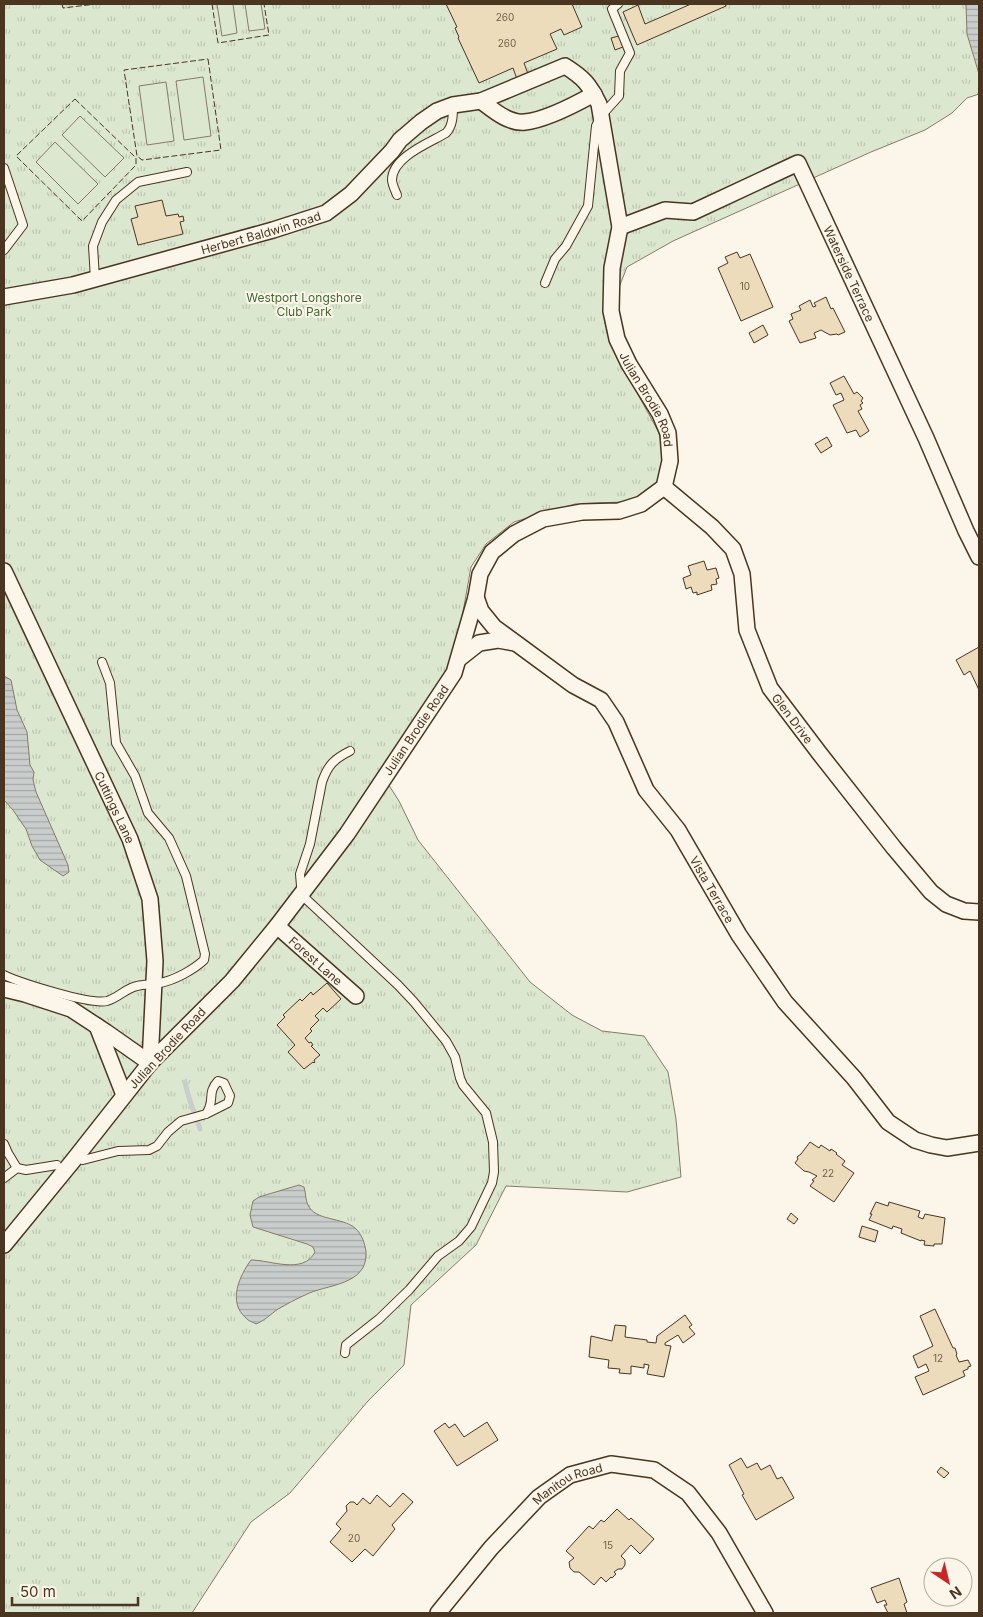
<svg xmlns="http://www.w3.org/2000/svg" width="983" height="1617" font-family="Inter,sans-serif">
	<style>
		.park { fill: url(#park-tufts); stroke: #887966 }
		.pitch { fill: #dce7d0; stroke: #887966 }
		.water { fill: url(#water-rules); stroke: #887966 }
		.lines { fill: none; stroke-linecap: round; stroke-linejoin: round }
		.stream { stroke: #c9cecd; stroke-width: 5 }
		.building { fill: #ecdcbc; stroke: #4a3520 }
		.service-casing { stroke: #4a3520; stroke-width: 10 }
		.minor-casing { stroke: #4a3520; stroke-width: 18 }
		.service { stroke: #fbf6e9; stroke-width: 8 }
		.minor { stroke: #fbf6e9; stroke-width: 15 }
		.fence { stroke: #4a3520; stroke-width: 1; stroke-dasharray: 6 2.5; stroke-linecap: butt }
		.labels { text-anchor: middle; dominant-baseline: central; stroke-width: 4; stroke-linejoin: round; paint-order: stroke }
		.number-label { font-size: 10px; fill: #725f47 }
		.street-label { font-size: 12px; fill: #4a3520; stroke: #fbf6e9 }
		.park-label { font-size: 12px; fill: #436837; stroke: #fbf6e9 }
	</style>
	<defs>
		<pattern id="park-tufts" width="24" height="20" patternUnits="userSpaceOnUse" patternTransform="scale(1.25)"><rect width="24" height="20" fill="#dce7d0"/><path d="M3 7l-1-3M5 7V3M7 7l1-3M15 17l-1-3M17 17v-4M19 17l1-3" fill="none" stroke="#bec7b2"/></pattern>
		<pattern id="water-rules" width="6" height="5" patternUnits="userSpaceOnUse" patternTransform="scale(1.25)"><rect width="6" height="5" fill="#c9cecd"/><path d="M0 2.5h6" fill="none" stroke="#a5a8a6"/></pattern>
	</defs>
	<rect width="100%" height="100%" fill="#fbf6e9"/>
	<polygon class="park" points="4,4 966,4 979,74 979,94 967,98 952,113 925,130 871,152 673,241 627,267 605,323 618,358 658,431 666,456 662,471 656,484 642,496 622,502 575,504 514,522 486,544 471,567 461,623 449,667 424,712 381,773 399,801 418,840 530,982 572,1015 602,1031 644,1036 668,1072 676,1119 681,1177 627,1192 506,1186 476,1245 411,1305 404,1365 368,1401 290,1493 251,1522 192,1613 4,1613"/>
	<g class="pitch">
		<polygon points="217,4 233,4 237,33 222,36"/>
		<polygon points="245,4 261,4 265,29 249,31"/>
		<polygon points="203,77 211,136 184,140 176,81"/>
		<polygon points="166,82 174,141 147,145 139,86"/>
		<polygon points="80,116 124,158 105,177 62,135"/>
		<polygon points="55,142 98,184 78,204 36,162"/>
	</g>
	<g class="water">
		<polygon points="966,4 979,4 979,74 967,34"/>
		<polygon points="4,676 11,680 17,710 27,732 30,765 34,772 33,780 36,792 68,865 69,872 63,876 40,860 32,846 26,829 13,810 4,800"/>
		<path d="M299 1185 304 1187C306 1192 305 1200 308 1205 315 1221 342 1217 355 1228 362 1234 365 1244 366 1252 368 1286 326 1284 305 1295 296 1299 287 1304 278 1309 271 1314 264 1321 256 1324 253 1322 248 1321 246 1318 227 1302 240 1275 251 1260 271 1260 303 1275 315 1252L313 1247 307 1244 253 1227 250 1215 253 1201 259 1197Z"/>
	</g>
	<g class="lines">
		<path class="stream" d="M185 1082C188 1099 195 1113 200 1129"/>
	</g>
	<g class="building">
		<polygon points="446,4 572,4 582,27 564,35 561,29 550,34 557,49 524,63 528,74 517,79 513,68 479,83 458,38 459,37 455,28 457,27"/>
		<polygon points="691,4 725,4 726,6 637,45 623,12 638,5 645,24"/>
		<polygon points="619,36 623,47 615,50 611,38"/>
		<polygon points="162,200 166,216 178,214 179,217 183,216 184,221 180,222 183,234 138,245 131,219 138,217 135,206"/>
		<polygon points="737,252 740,258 750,254 773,307 741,321 718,268 728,263 725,257"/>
		<polygon points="826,297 831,309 833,308 845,332 838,335 837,334 830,335 821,330 814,333 816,338 800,343 789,321 793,319 791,314 801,310 799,306 810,300 813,307 816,306 814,303"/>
		<polygon points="763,325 768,335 754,343 749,333"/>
		<polygon points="844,376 854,394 857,392 863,398 861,401 863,403 860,405 862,409 858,411 869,431 860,437 856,430 847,433 833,405 844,400 841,393 836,395 830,383"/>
		<polygon points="827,437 832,446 821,453 815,444"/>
		<polygon points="704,561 707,570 716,568 719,578 716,579 717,584 711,585 712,590 697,595 697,592 693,593 691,587 686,589 683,578 691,575 688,566"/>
		<polygon points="979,647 979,690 970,671 964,675 956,660"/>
		<polygon points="327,983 341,999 327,1012 323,1008 315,1016 319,1020 310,1029 312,1031 305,1038 309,1043 311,1042 313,1045 311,1046 320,1055 314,1060 315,1062 314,1063 313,1062 304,1069 288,1052 295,1045 277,1025 285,1017 283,1015 300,999 302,1001 311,992 313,995"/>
		<polygon points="810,1142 819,1148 821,1145 830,1151 831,1149 837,1153 836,1154 845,1161 842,1165 854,1173 834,1202 810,1186 814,1181 812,1180 817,1176 809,1172 804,1171 795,1163 798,1159 797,1157 801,1154"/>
		<polygon points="876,1202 888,1206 889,1202 920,1211 918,1217 923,1219 925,1214 945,1218 942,1244 934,1244 934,1246 924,1245 925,1241 921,1240 921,1241 901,1233 902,1229 893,1226 892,1229 869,1220 872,1214 870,1214"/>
		<polygon points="791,1213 798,1219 794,1224 787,1219"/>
		<polygon points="862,1226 878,1231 875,1242 859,1237"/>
		<polygon points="935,1309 953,1348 955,1348 957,1354 956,1355 959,1362 968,1360 971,1366 968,1367 968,1369 963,1371 965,1376 923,1395 915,1377 929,1371 926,1364 918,1368 913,1356 933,1346 920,1316"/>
		<polygon points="685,1315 692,1325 689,1327 695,1334 683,1343 678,1335 665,1343 665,1345 671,1346 664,1377 647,1374 649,1365 644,1364 644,1368 631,1366 631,1374 619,1373 620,1369 608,1368 609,1360 589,1357 591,1336 612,1341 615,1325 626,1326 625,1337 647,1340 647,1342 656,1343 657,1336"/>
		<polygon points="487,1422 498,1440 457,1466 434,1431 445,1423 449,1428 455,1424 464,1437"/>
		<polygon points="741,1458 747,1468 757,1463 761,1470 770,1465 777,1479 782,1477 794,1498 756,1520 742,1495 744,1494 729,1465"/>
		<polygon points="941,1467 949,1473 944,1478 937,1472"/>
		<polygon points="403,1493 413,1502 392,1525 395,1529 373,1556 365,1549 352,1562 330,1542 341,1529 336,1524 347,1511 346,1506 350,1502 354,1502 357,1505 363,1498 370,1504 377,1495 390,1507"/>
		<polygon points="617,1509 629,1520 631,1518 654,1539 640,1554 631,1545 621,1556 625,1560 625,1565 622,1569 618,1569 614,1572 616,1574 612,1578 611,1577 606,1582 601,1577 594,1585 579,1572 574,1572 570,1568 569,1562 574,1558 566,1551 588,1527 589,1526 593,1529 601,1520 604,1522"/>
		<polygon points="899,1578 907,1602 904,1604 907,1613 888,1613 884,1605 887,1605 885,1600 877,1603 871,1588"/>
	</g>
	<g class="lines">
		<defs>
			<g id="service">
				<polyline points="4,168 23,225 4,250"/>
				<path d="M397 195C395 190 392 184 392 180 392 157 429 143 446 133 453 126 453 115 453 105"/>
				<polyline points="95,279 93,246 102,222 116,200 138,182 187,172"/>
				<polyline points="545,283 555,259 566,246 588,206 596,126 601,116 619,96 620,71 630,53 612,9 618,4"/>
				<path d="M4 975C21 983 90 1005 107 1001 118 998 126 988 137 986 145 984 153 985 160 983 175 980 193 970 204 960L205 954 186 876 169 838 148 813 135 776 116 743 110 683 102 662"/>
				<polyline points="4,1144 8,1153 17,1168 4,1178"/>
				<path d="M83 1160 118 1151 149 1150 157 1146 168 1132 181 1121 206 1114 228 1103 230 1096 224 1083 218 1081C206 1094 216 1100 206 1114"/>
				<polyline points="17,1168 26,1170 57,1165"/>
				<path d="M345 1353 346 1345 379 1319 409 1290 438 1256 459 1241 471 1227 492 1183 494 1172 493 1142 486 1113 463 1085 460 1078 455 1057 446 1041 414 1002 398 985 306 899 301 886 300 874 310 844 322 782C328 765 334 759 350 751"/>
			</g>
			<g id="minor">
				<path d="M481 101C493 110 509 124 525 122 546 120 576 104 594 94"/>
				<path id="s1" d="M620 227 665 210 693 212 798 163 926 438 966 531 979 557"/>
				<path id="s2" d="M4 297 73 285 273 230 326 213 351 194 392 151 400 140 421 122 437 111 453 105 481 101 565 66C584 78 589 84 599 104L620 227 612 268 611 311 617 339 629 364 660 414 668 433 670 461 664 487 641 504 619 511 582 512 543 519 514 534 492 552 480 574 476 597 454 673 347 834 277 926 232 981 150 1063 72 1162 4 1245"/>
				<path id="s3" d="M664 487 712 527 733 549 742 574 747 630 770 688 820 754 894 848 931 892 946 904 964 911 979 912"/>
				<path id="s4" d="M4 571 130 839 150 899 155 961 150 1063"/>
				<path id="s5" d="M476 597 481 611 494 627 573 685 601 700 616 722 646 790 678 830 739 935 785 1002 854 1078 888 1122 915 1140 931 1145 947 1148 979 1143"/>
				<polyline points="460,658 479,643 498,640 515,643"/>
				<path id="s6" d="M277 926 356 996"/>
				<polyline points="4,989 25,994 71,1009 106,1032 150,1063"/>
				<polyline points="97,1026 124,1095"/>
				<path id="s7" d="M438 1613 491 1548 539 1497 570 1475 611 1464 654 1470 688 1493 719 1533 765 1613"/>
			</g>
		</defs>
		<use href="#service" class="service-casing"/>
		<use href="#minor" class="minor-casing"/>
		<use href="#service" class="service"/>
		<use href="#minor" class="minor"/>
		<g class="fence">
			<polyline points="62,4 63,8 96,4"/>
			<polyline points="212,4 218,43 269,35 264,4"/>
			<polygon points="208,59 221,150 142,160 137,156 124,70"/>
			<polygon points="75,99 136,158 136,165 82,221 16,156"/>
		</g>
	</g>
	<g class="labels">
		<g class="number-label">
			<text x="505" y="17">260</text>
			<text x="507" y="43">260</text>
			<text x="745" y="286">10</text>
			<text x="828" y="1173">22</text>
			<text x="938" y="1358">12</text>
			<text x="354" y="1538">20</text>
			<text x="608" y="1545">15</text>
		</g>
		<g class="street-label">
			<text stroke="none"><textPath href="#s2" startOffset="265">Herbert Baldwin Road</textPath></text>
			<text stroke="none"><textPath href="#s1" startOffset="314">Waterside Terrace</textPath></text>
			<text stroke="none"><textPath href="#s2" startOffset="979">Julian Brodie Road</textPath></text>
			<text stroke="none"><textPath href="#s3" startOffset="276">Glen Drive</textPath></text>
			<text transform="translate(416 730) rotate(-56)">Julian Brodie Road</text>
			<text stroke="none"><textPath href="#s4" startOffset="261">Cuttings Lane</textPath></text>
			<text stroke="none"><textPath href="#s5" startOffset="386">Vista Terrace</textPath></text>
			<text stroke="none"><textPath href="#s6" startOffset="52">Forest Lane</textPath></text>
			<text transform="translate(167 1048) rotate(-47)">Julian Brodie Road</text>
			<text stroke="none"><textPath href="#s7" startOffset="186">Manitou Road</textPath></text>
		</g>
		<g class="park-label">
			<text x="304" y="297">Westport Longshore<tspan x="304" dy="14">Club Park</tspan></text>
		</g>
	</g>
	<rect width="983" height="1617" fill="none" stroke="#4a3520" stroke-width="10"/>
	<g transform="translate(948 1582) rotate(145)"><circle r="24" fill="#fbf6e9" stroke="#b4a999"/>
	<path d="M0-4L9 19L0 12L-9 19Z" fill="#c62828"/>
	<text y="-8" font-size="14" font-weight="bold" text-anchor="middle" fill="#4a3520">N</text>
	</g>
	<path d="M12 1597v8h126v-8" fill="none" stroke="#4a3520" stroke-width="2.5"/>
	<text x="20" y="1597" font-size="15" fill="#4a3520" stroke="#fbf6e9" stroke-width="4" paint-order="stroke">50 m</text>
</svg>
